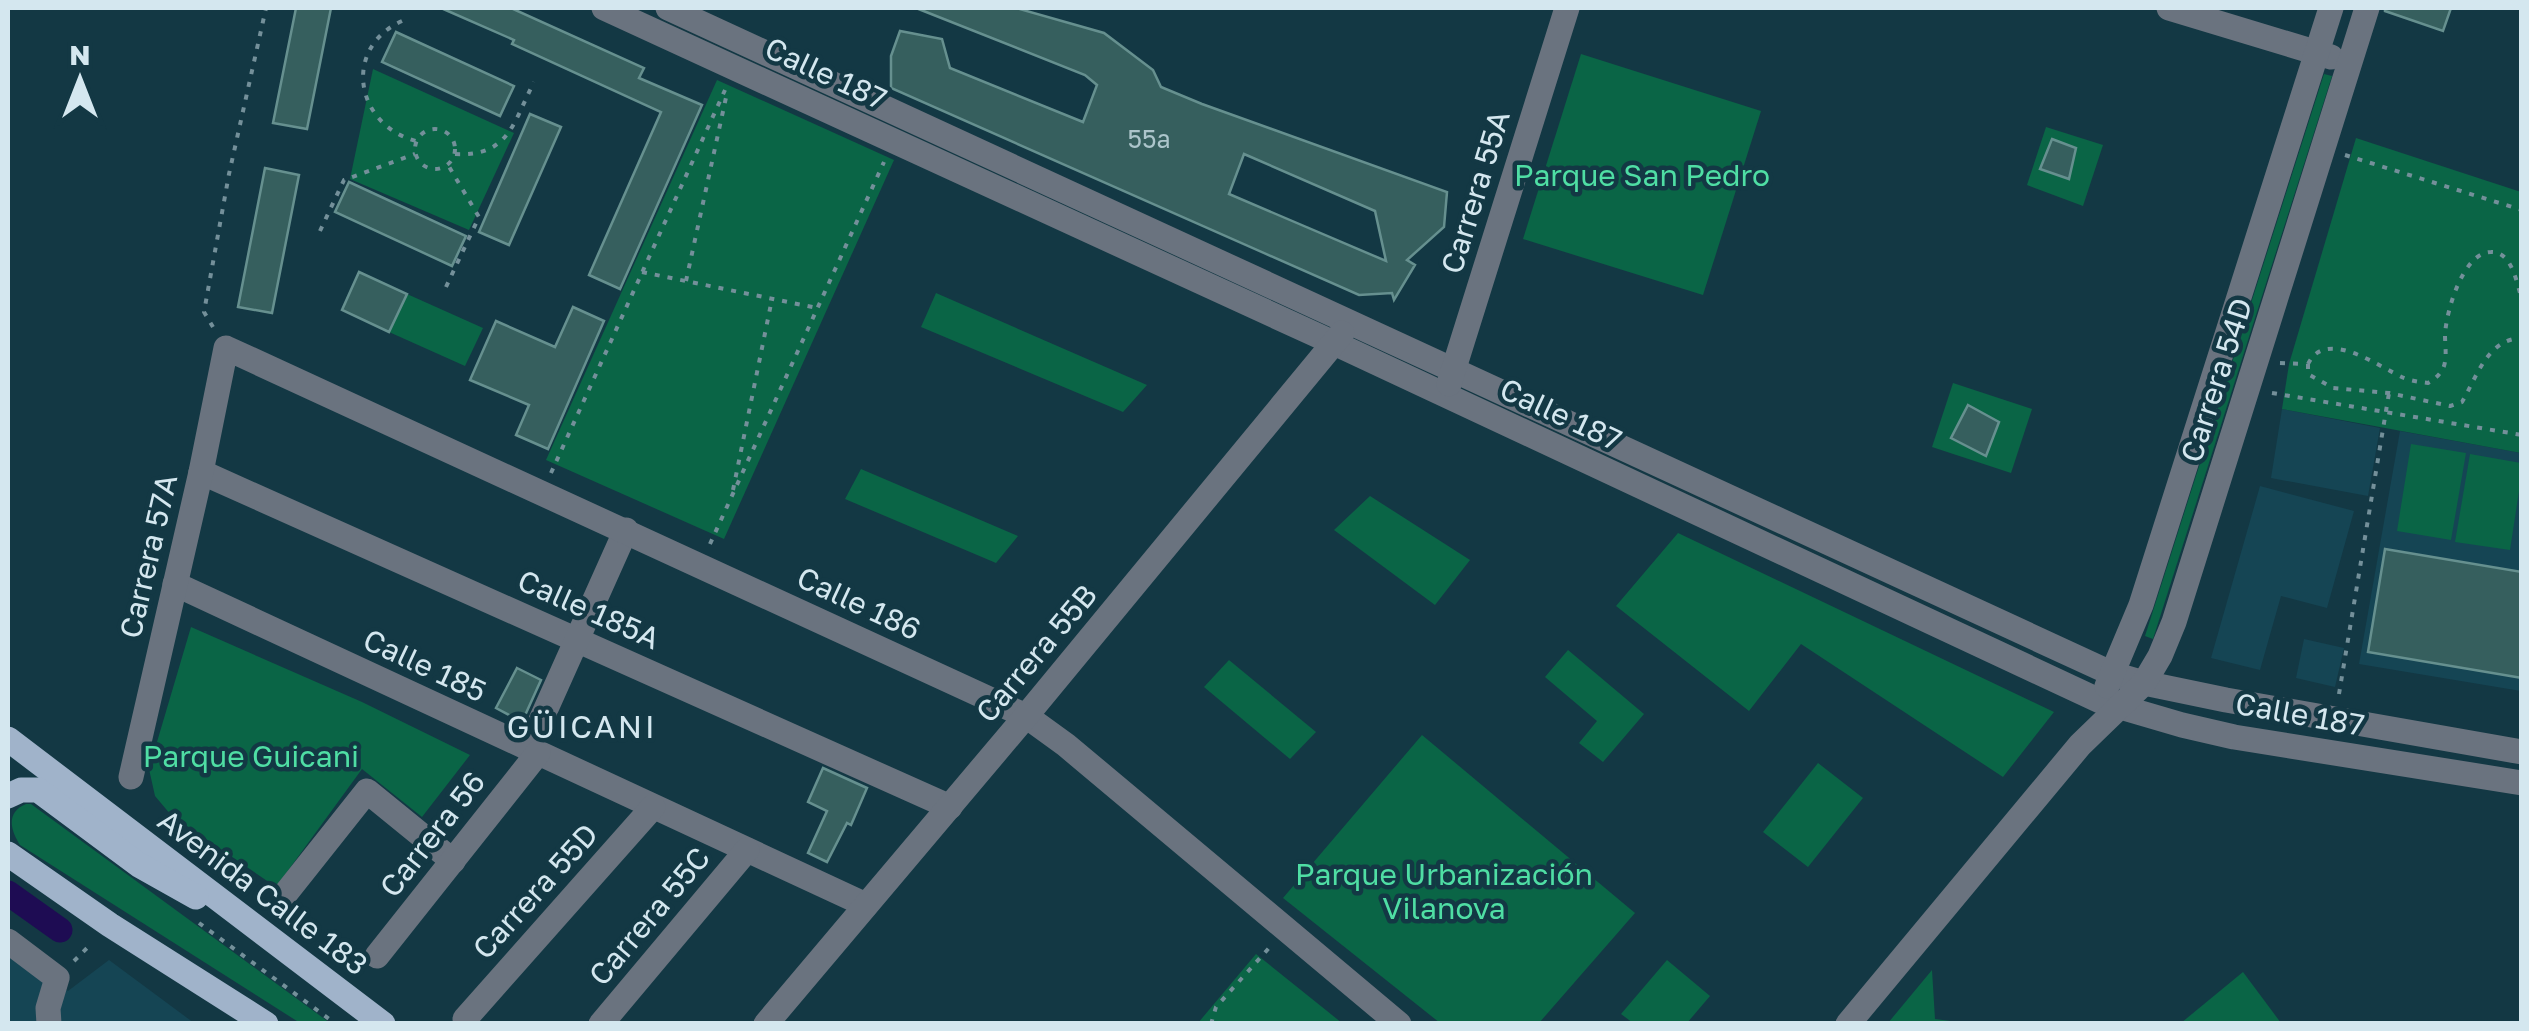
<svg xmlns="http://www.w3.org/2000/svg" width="2529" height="1031" font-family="'Golos Text',sans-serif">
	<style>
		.built { fill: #154554 }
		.green { fill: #0a6546 }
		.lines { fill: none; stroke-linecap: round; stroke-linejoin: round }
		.canal { stroke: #1e0c53; stroke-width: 25 }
		.building { fill: #365f5e; stroke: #66908f; stroke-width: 2.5; fill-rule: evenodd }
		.path { stroke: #74909a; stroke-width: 4; stroke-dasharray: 5 8; stroke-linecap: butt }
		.minor { stroke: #6a737f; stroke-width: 25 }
		.major { stroke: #a0b3ca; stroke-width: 25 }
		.labels { text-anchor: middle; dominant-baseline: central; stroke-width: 9; stroke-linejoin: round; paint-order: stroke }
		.number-label { font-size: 25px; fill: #acc5cb }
		.street-label { font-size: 30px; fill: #d4e7ef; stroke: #133844 }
		.park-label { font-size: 30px; fill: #4fdea4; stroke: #133844 }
		.neighbourhood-label { font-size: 32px; letter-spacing: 2.5px; fill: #d4e7ef; stroke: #133844 }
	</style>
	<rect width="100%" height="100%" fill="#133844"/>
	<g class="built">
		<polygon points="2282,409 2380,428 2368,496 2271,478"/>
		<polygon points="2400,431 2521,453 2521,691 2359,664"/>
		<polygon points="2260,486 2354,511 2327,608 2281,596 2260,670 2211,658"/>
		<polygon points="2304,639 2344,648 2335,687 2296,678"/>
		<polygon points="8,949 68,991 109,960 194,1023 8,1023"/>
	</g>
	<g class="green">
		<polygon points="1581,54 1761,111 1703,295 1523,239"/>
		<polygon points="373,69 514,133 469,230 350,179"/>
		<polygon points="2324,74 2332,76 2153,639 2145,636"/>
		<polygon points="717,80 894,160 724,539 546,460"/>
		<polygon points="2046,127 2103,145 2083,206 2027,185"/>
		<polygon points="2356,138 2521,192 2521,453 2282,409 2289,364"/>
		<polygon points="936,293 1147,385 1123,412 921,327"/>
		<polygon points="407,294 483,328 465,366 389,332"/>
		<polygon points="1953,383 2032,409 2011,473 1932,447"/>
		<polygon points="2411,444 2466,453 2451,540 2397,531"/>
		<polygon points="2470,454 2521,463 2521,478 2510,550 2455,542"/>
		<polygon points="861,469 1018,536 996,563 845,499"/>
		<polygon points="1370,496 1470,560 1435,605 1334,530"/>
		<polygon points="1678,533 2054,712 2003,777 1801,644 1749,711 1616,606"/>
		<polygon points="191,627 362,702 470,755 422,817 362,769 276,887 171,815 155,796 149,769"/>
		<polygon points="1568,650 1644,714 1603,762 1579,743 1597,721 1545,677"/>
		<polygon points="1229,660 1316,732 1290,759 1204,687"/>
		<polygon points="1422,735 1635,913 1539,1023 1440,1023 1283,898"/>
		<polygon points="1818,763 1863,798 1808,867 1763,832"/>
		<path d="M26 804H31L330 1023H300L20 845C10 830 6 812 26 804Z"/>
		<polygon points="1256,954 1342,1023 1198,1023"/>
		<polygon points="1667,960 1710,996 1687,1023 1633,1023 1621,1014"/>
		<polygon points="1932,970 1935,1019 1967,1023 1888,1023"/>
		<polygon points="2243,972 2281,1023 2181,1023"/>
	</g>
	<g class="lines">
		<polyline class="canal" points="8,893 60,930"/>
	</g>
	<g class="building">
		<polygon points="296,8 331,8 307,129 273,123"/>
		<polygon points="441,8 511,8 644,68 639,78 702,105 620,289 589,275 661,112 512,44 514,40"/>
		<path d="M916 8H1016L1104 33 1153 70 1161 87 1202 104 1447 192 1444 227 1407 260 1415 265 1394 300 1392 293 1359 295 891 88V56L900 31 942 39 950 68 1083 122 1097 85 1085 75ZM1244 154 1375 211 1386 261 1229 194Z"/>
		<polygon points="2385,8 2451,8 2443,31 2385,11"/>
		<polygon points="396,32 514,86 500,116 382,62"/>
		<polygon points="530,114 561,127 509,245 479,232"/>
		<polygon points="2052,139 2076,148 2069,179 2040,169"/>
		<polygon points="265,168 299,175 272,313 238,307"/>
		<polygon points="349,182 466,236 452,266 335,212"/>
		<polygon points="359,272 407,294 389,332 342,310"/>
		<polygon points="573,307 604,321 548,449 516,435 529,405 470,380 496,321 555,347"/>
		<polygon points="1968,405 1999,422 1986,456 1951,438"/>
		<polygon points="2385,549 2522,572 2522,678 2368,652"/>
		<polygon points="517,668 541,680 522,722 496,708"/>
		<polygon points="823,768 867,788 851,825 847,823 827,862 808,853 827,811 808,802"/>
	</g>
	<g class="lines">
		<g class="path">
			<path d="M402 21C342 48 355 125 416 141"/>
			<circle cx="435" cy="149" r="20"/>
			<path d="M455 154C509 157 513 123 534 82"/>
			<polyline points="2345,155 2522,210"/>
			<polyline points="320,231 344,180 415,154"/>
			<polyline points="642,272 817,308"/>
			<polyline points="686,281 727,93"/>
			<polyline points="446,287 479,217 448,165"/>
			<polyline points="213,327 204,312 229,174 266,8"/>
			<polyline points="2280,363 2306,364"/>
			<path d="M2308 364C2326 327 2379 367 2404 378 2412 381 2420 382 2428 383 2435 379 2441 374 2444 366 2447 356 2445 345 2445 335 2446 312 2463 252 2491 252 2512 251 2517 284 2522 300"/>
			<path d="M2308 364V374L2333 388 2389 393 2450 406 2462 402C2477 377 2487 339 2522 338"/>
			<polyline points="2272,393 2522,435"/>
			<polyline points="551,473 725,90"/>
			<polyline points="733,490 772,299"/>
			<polyline points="710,544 884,162"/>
			<polyline points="2339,694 2389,393"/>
			<polyline points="199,923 336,1024"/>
			<polyline points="74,961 92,943"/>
			<polyline points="1211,1024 1216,1007 1269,948"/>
		</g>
		<g class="minor">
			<polyline points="604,8 1334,343 2100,701 2182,725 2234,737 2522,783"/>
			<polyline points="668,8 2113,674 2144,683 2226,700 2522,752"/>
			<polyline points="2169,8 2331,57"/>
			<polyline points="1449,384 1567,8"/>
			<polyline points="201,472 950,807"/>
			<polyline points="175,584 866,905"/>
			<polyline points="2107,686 2141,605 2331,8"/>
			<polyline points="528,749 626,530"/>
			<polyline points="131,777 201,472 226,348 1026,716 1066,745 1399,1024"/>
			<polyline points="286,893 367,791 453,861"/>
			<polyline points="8,941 57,978 48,1008 49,1024"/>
			<polyline points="377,956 538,753"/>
			<polyline points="465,1019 653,807"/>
			<polyline points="601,1024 747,850"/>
			<polyline points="766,1024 1026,716 1342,333"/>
			<polyline points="1848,1024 2080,745 2144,683 2160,656 2174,622 2367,8"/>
		</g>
		<g class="major">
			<polyline points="8,739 383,1024"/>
			<polyline points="8,796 21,790 38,790 139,865 196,897"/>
			<polyline points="8,854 110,925 266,1024"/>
		</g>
	</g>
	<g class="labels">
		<g class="number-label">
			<text x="1149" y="138">55a</text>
		</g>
		<g class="street-label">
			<text transform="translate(826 73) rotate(25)">Calle 187</text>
			<text transform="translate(1475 192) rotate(-73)">Carrera 55A</text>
			<text transform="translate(2216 380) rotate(-72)">Carrera 54D</text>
			<text transform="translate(1561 414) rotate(25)">Calle 187</text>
			<text transform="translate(148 556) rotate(-77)">Carrera 57A</text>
			<text transform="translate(859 603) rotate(25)">Calle 186</text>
			<text transform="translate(589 609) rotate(24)">Calle 185A</text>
			<text transform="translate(1036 653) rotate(-50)">Carrera 55B</text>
			<text transform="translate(425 665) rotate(25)">Calle 185</text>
			<text transform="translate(2300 714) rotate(10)">Calle 187</text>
			<text transform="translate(432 834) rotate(-52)">Carrera 56</text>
			<text transform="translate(535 891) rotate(-48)">Carrera 55D</text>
			<text transform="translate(263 892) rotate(37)">Avenida Calle 183</text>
			<text transform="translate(649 916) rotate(-50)">Carrera 55C</text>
		</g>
		<g class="park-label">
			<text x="1642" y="175">Parque San Pedro</text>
			<text x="251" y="756">Parque Guicani</text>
			<text x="1444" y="874">Parque Urbanización<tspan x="1444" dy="34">Vilanova</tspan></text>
		</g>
		<g class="neighbourhood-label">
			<text x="582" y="726">GÜICANI</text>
		</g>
	</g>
	<rect width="2529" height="1031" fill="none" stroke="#d4e7ef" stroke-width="20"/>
	<g transform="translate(80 80)" stroke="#133844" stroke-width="8" paint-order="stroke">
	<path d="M0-8L18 38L0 25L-18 38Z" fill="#d4e7ef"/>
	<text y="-15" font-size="28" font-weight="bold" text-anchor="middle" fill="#d4e7ef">N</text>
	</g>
</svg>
